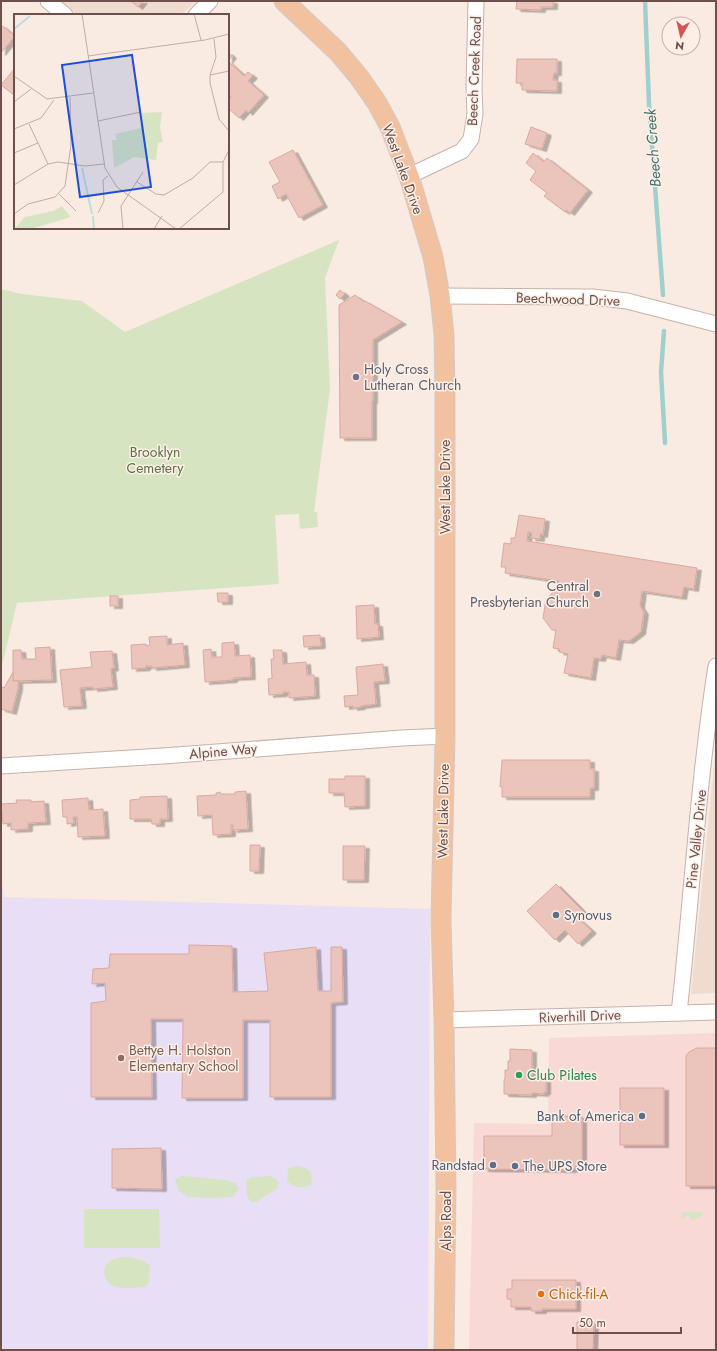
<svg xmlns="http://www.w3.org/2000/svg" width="717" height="1351" font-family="Jost,sans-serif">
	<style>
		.residential { fill: #f0dbd1 }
		.commercial { fill: #f8d9d6 }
		.education { fill: #e8def5 }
		.green { fill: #d7e4c2 }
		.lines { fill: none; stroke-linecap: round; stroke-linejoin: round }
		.stream { stroke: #a0d0cd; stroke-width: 4.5 }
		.building { fill: #ebc4bc; stroke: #dca89e; filter: url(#shadow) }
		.minor-casing { stroke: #c8b1aa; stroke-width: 17 }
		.major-casing { stroke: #d3cac9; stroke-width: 21 }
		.minor { stroke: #fff; stroke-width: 15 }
		.major { stroke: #f1c1a0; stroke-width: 19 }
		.worship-dot { fill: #6b7280; stroke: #fdefe7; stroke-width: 1.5 }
		.service-dot { fill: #5c6f8a; stroke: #fdefe7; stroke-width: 1.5 }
		.education-dot { fill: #8d6e63; stroke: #fdefe7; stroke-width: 1.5 }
		.leisure-dot { fill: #2e9e5b; stroke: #fdefe7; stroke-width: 1.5 }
		.food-dot { fill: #e8710a; stroke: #fdefe7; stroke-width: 1.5 }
		.labels { text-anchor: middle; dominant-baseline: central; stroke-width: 3; stroke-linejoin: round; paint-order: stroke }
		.street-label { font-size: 14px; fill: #6d504b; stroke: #fdefe7 }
		.worship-label { font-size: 14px; fill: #5b616d; stroke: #fdefe7; text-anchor: start }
		.park-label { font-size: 14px; fill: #5c7245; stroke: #fdefe7 }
		.service-label { font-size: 14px; fill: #4e5e75; stroke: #fdefe7; text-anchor: start }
		.education-label { font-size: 14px; fill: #785e54; stroke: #fdefe7; text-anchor: start }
		.leisure-label { font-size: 14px; fill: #27864d; stroke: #fdefe7; text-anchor: start }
		.food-label { font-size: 14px; fill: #c56008; stroke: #fdefe7; text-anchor: start }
		.water-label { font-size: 15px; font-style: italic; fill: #41726f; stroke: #fdefe7 }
		.inset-river { fill: none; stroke: #b9e0dd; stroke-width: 2 }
		.inset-road { fill: none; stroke: #c1ada5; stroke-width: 1 }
		.view { fill: #1d4ed8; fill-opacity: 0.15; stroke: #1d4ed8; stroke-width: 2 }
		.inset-edge { fill: none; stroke: #6d504b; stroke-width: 2 }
	</style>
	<defs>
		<filter id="shadow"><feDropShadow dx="4.5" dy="2.5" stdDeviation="0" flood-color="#0004"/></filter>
	</defs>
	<rect width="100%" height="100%" fill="#f9ebe1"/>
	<g class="residential">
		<polygon points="60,1 197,1 180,15 77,15"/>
		<polygon points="716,746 716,993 691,994"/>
	</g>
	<polygon class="commercial" points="716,1033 716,1350 469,1350 474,1123 548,1124 549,1038"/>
	<polygon class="education" points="1,873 4,897 430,909 428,1350 1,1350"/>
	<g class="green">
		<polygon points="339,240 325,278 330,389 314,512 317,512 318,527 300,529 299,514 275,515 279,584 17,603 1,670 1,289 22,294 82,301 125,332"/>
		<path d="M296 1166 303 1167 310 1171 312 1176 311 1184C303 1190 293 1187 287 1181L288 1169Z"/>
		<polygon points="182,1176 225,1180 235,1183 239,1189 232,1197 210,1198 188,1197 178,1190 175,1180"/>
		<polygon points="272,1176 278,1181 278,1188 256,1202 251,1202 247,1196 246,1181 252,1177"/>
		<polygon points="84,1209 159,1209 160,1248 84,1248"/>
		<polygon points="685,1212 702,1212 703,1214 692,1221 689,1215 681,1219 681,1214"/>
		<path d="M125 1257C133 1258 144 1259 150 1266L149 1282 146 1287C137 1287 126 1289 117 1287 105 1285 99 1269 110 1261 114 1258 120 1258 125 1257Z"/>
	</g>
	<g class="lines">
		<g class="stream">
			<polyline points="645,1 649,104 663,295"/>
			<polyline points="664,331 661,372 665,443"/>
		</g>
	</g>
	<g class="building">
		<polygon points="131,1 143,1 138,7"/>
		<polygon points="517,1 553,1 553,7 541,7 541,10 516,9"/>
		<polygon points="1,25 15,36 1,53"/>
		<polygon points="228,52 232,56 228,61"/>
		<polygon points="517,59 557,59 557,73 554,73 553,80 557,80 557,91 522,90 522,83 516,83"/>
		<polygon points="228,61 244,76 248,72 253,76 248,81 264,95 248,113 246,110 239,118 228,108 228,100 231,97 228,94"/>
		<polygon points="15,68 15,93 14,95 1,85"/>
		<polygon points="531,127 547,133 542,149 525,144"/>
		<polygon points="293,150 323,205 299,218 286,194 278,199 272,186 280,182 269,162"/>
		<polygon points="533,153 544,162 547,158 588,190 570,213 566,210 565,212 544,196 547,193 530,180 536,171 526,163"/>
		<polygon points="340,290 345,294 340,299 336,295"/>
		<polygon points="355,295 364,302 365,301 402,322 373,340 373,401 372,401 372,438 340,438 339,305"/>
		<polygon points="519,515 545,519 543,535 540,534 540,539 531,538 532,533 528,532 527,541 697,568 694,589 684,587 682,597 642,591 640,606 644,612 641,632 629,641 619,640 616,658 602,655 601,659 594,658 591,678 564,673 568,654 559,652 560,649 553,648 556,630 552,630 543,618 546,599 557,589 559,581 505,573 506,567 501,567 504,543 511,544 511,538 515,538"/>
		<polygon points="217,593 228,593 228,602 218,602"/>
		<rect x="110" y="596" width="8" height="10"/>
		<polygon points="374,605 375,624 378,624 379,637 357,639 356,606"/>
		<polygon points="320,635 321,646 304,647 303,636"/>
		<polygon points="167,636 167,645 183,643 185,665 152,668 152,666 146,666 146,668 132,669 131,645 146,644 146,646 150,645 149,637"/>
		<polygon points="234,642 235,656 250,655 251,677 233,678 233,680 205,682 203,650 211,649 212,657 222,657 222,643"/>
		<polygon points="50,647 52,680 13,681 13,650 21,650 22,659 36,659 35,648"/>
		<polygon points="273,650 282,650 283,664 306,662 307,675 314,675 315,696 289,698 289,692 283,692 283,694 269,695 268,679 272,678 271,659 274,659"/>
		<polygon points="112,651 114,668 111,669 113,687 93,689 93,687 80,688 82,706 64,707 60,670 92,667 90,652"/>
		<polygon points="383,664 385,681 374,682 376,704 361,706 361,707 353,708 353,706 345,707 344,696 358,695 356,667"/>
		<polygon points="13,672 13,681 18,681 18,688 12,712 1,709 1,690 2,687 4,688"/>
		<polygon points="502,760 590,760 590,769 594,769 594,788 590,788 590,797 502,797 502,786 500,787"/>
		<polygon points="345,776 365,776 365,806 345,807 344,793 329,793 329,779 345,779"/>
		<polygon points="246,791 248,829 233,830 233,825 231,825 231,834 213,835 212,815 198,816 197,796 216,795 216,793 220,792 221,794 235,794 235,792"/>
		<polygon points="167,796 168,819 160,819 160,824 152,824 151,819 130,819 130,800 140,799 140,797"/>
		<polygon points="88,798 89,810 103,809 105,836 78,837 77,817 73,817 74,823 67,824 67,817 63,817 62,800"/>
		<polygon points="16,800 31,800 31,802 44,801 46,822 28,823 28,829 11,830 11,823 3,824 1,804 17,803"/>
		<polygon points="250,845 260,845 259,871 250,871"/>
		<polygon points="343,846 365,846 364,880 343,880"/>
		<polygon points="556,884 584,912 578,918 592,931 578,944 565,930 555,940 527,911"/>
		<polygon points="189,945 232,946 233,992 268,991 264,953 316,947 318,991 331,991 331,947 342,947 343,1002 331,1003 331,1097 270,1097 270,1020 243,1020 243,1098 182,1098 183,1019 151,1019 152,1097 91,1097 91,1003 106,1001 105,983 92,984 93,969 109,968 110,954 189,954"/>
		<polygon points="697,1048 716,1048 716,1186 686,1186 686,1056 689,1052"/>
		<polygon points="510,1049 532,1050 532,1080 546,1080 546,1092 544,1092 544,1094 532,1093 532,1095 504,1094 504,1080 505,1079 505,1070 508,1070 508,1061 510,1061"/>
		<rect x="620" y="1088" width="44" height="57"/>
		<polygon points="552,1116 582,1116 582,1161 572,1170 484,1169 484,1136 552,1136"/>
		<polygon points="161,1148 162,1189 112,1188 112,1149"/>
		<polygon points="512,1280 576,1280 576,1309 542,1309 542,1311 531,1311 531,1307 511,1307 511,1299 507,1299 507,1289 512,1289"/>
		<polygon points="577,1322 594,1322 593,1350 577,1350"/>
	</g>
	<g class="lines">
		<defs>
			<g id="minor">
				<polyline points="48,1 65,15"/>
				<polyline points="196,15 210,1"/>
				<polyline points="409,176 462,151 471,139 475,114 474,87 476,1"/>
				<polyline points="440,296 593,297 627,301 716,324"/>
				<polyline points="1,766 163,756 402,738 445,736"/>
				<path d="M679 1013C692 897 698 781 716 666"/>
				<polyline points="444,1020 716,1012"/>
			</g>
			<polyline id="major" points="284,1 338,52 359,77 377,103 390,127 409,176 433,257 440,296 444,335 445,397 445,736 441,920 444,1020 446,1190 444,1350"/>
		</defs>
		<use href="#minor" class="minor-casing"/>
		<use href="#major" class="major-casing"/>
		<use href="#minor" class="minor"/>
		<use href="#major" class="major"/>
	</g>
	<g class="worship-dot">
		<circle cx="356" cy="377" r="4"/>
		<circle cx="597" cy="594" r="4"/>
	</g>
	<g class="service-dot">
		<circle cx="556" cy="915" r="4"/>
		<circle cx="642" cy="1116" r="4"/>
		<circle cx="493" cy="1165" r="4"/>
		<circle cx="515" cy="1166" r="4"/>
	</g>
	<circle class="education-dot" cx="121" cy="1058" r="4"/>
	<circle class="leisure-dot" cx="519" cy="1075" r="4"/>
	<circle class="food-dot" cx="541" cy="1294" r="4"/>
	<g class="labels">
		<g class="street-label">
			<text transform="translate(474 71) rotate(-88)">Beech Creek Road</text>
			<text transform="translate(403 169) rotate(70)">West Lake Drive</text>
			<text transform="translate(568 299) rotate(2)">Beechwood Drive</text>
			<text transform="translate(445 487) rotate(-90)">West Lake Drive</text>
			<text transform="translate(223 751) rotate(-5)">Alpine Way</text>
			<text transform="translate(443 811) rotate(-89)">West Lake Drive</text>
			<text transform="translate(696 839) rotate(-84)">Pine Valley Drive</text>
			<text transform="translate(580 1016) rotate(-2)">Riverhill Drive</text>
			<text transform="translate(446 1221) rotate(-90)">Alps Road</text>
		</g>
		<g class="worship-label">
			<text x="364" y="369">Holy Cross<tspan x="364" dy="16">Lutheran Church</tspan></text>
			<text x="589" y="586" text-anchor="end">Central<tspan x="589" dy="16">Presbyterian Church</tspan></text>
		</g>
		<g class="park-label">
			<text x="155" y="452">Brooklyn<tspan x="155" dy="16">Cemetery</tspan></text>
		</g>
		<g class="service-label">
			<text x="564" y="915">Synovus</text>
			<text x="634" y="1116" text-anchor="end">Bank of America</text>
			<text x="485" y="1165" text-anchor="end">Randstad</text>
			<text x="523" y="1166">The UPS Store</text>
		</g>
		<g class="education-label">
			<text x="129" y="1050">Bettye H. Holston<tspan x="129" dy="16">Elementary School</tspan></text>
		</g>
		<g class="leisure-label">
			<text x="527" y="1075">Club Pilates</text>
		</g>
		<g class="food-label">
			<text x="549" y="1294">Chick-fil-A</text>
		</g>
		<g class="water-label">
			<text transform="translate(653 148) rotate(-94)">Beech Creek</text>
		</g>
	</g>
	<g transform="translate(14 14)">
		<rect width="215" height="215" fill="#f9ebe1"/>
		<path d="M148 98 146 114 149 128 144 129 142 146 120 143 100 154 98 126H103L101 120 127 114 128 99ZM48 192 56 202 54 204 17 215H0L11 203 39 197Z" fill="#d7e4c2"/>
		<path class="inset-river" d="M0 15 16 2M68 154 78 200M79 202 80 215"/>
		<path class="inset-road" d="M68 0 91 154 103 173 162 215M180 0 187 26M200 25 202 43 196 61V69L205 105 215 117M74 42 191 26 215 20M196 61 215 57M0 62 33 85 79 79M0 88 17 75M84 107 127 98M15 110 34 150M0 115 27 104 40 86M0 139 24 129M123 168 142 180 150 181 179 164 196 148H209M0 171 34 150 44 148 71 152 90 150M45 180 62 197M84 199 90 187 89 166 94 162M0 200 14 190 41 183 51 172 57 131 56 83M109 215 107 192 129 158M140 215 148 202M165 215 209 178V148L215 136"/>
		<path class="view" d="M118 41 137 173 66 183 48 51Z"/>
		<rect width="215" height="215" class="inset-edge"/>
	</g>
	<rect width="717" height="1351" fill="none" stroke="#6d504b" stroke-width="4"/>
	<g transform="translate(681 36) rotate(188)"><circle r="19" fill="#fdefe7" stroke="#c3afa9"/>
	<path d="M0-3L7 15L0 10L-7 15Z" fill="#d65353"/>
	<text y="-6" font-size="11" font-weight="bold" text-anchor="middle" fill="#6d504b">N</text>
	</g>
	<path d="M573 1327v6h108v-6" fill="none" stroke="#6d504b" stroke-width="2"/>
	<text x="579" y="1327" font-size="12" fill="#6d504b" stroke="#fdefe7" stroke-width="3" paint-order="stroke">50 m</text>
</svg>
